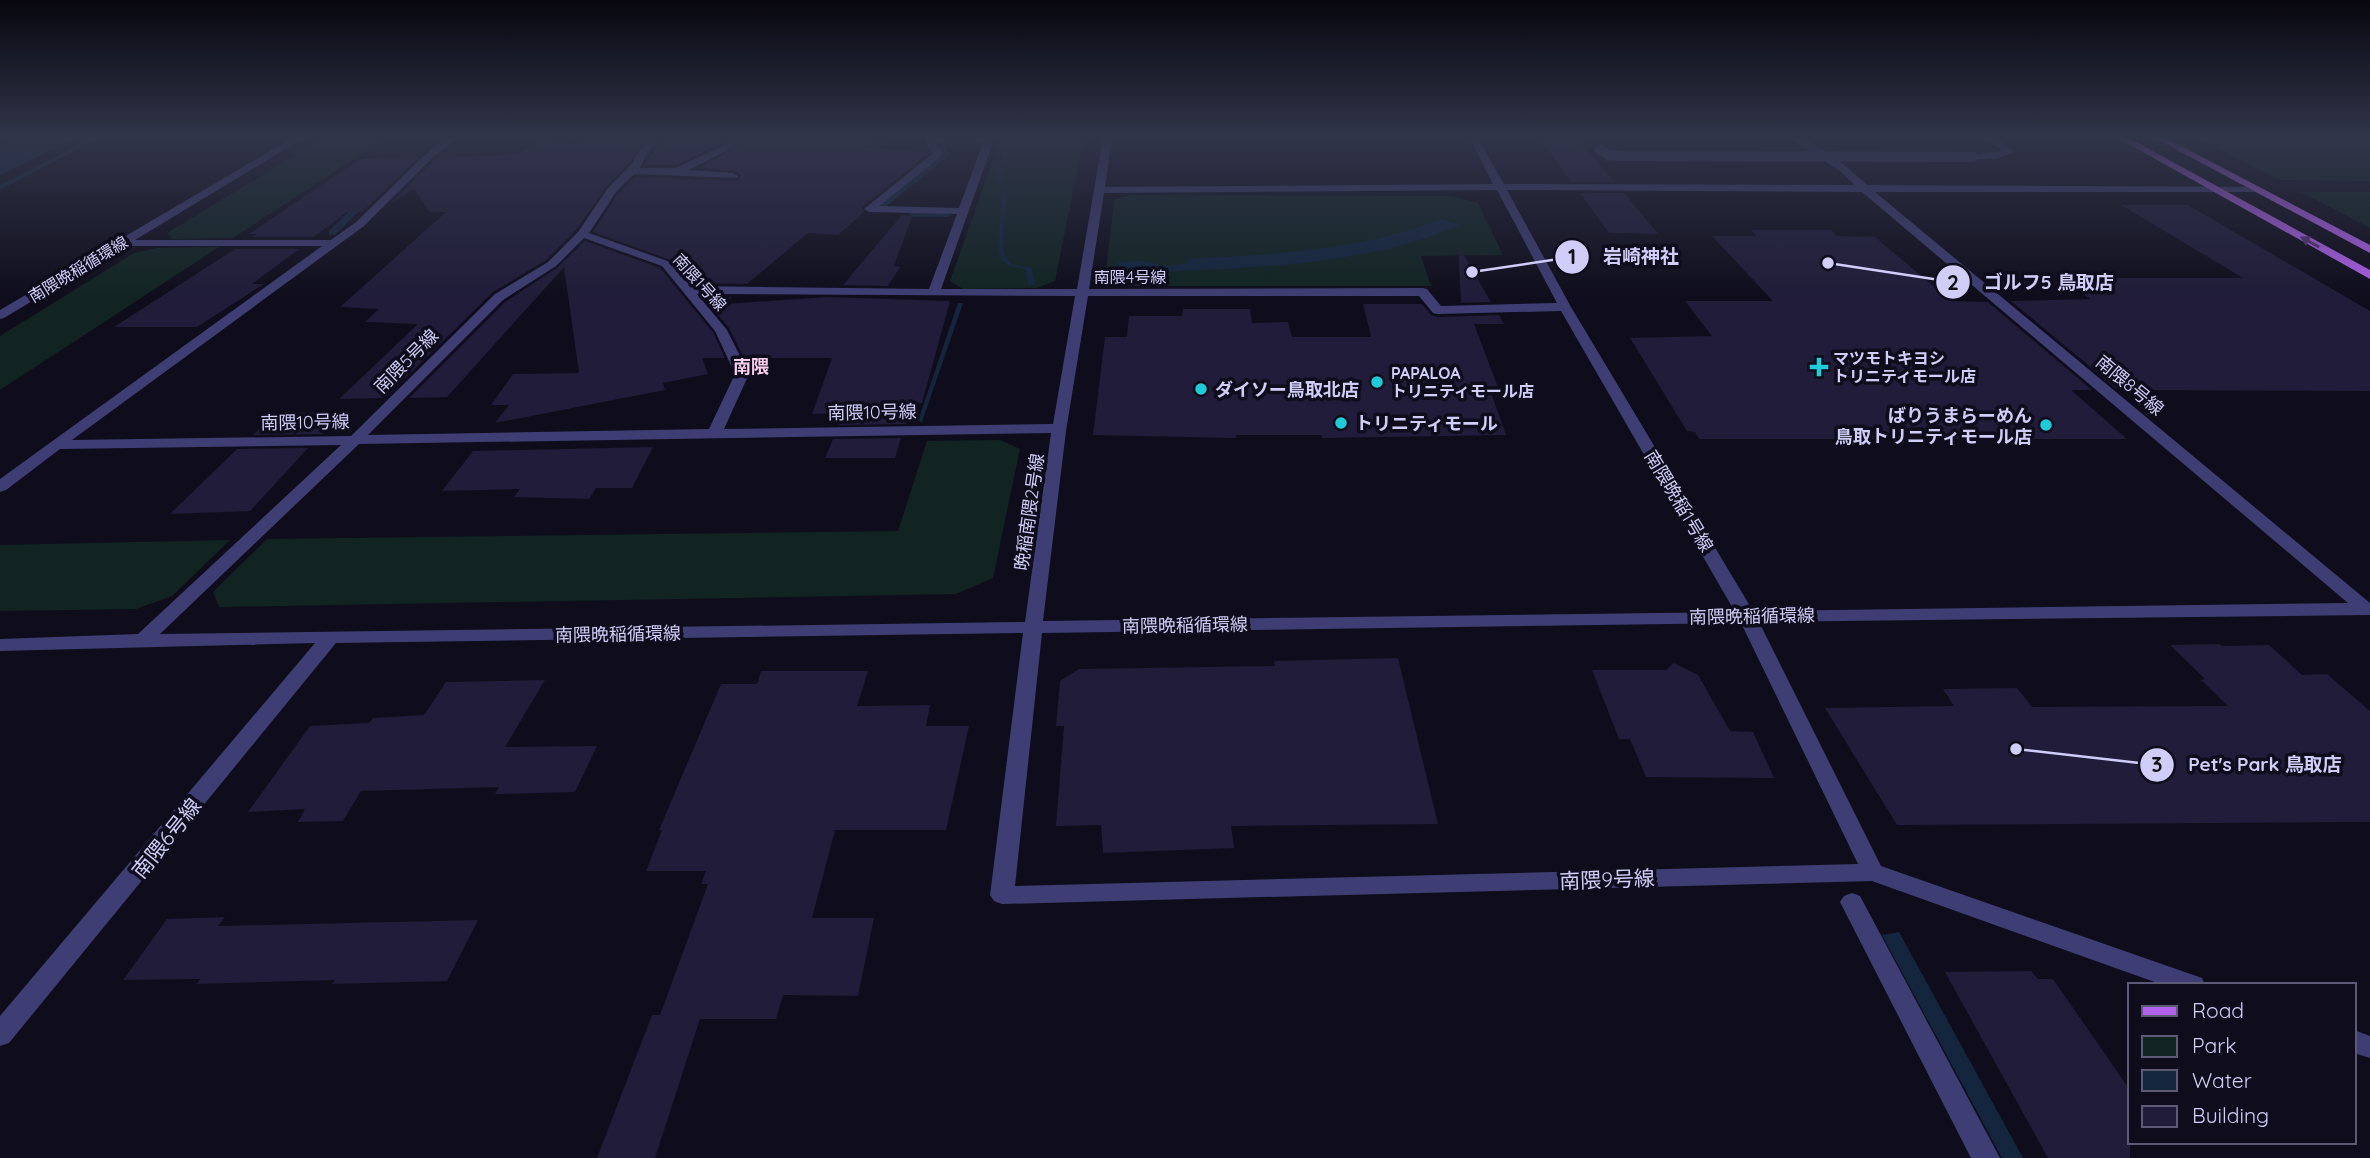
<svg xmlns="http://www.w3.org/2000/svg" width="2370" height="1158" font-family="Quicksand,'Noto Sans JP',sans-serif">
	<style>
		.green { fill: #112422 }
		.water { fill: #13263e }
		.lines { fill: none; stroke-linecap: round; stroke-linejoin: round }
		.stream { fill: #13263e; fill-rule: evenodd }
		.building { fill: #201c39 }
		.minor { fill: #3e3e74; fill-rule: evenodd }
		.major { fill: #b261ec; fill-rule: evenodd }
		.minor-bridge { stroke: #3e3e74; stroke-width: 10 }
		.oneway { fill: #583379 }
		.poi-dot { fill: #1acdd8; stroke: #0f0d1b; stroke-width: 2.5 }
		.labels { text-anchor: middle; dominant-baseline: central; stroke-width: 7; stroke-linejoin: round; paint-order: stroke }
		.far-street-label { font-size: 16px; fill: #d0cdf9; stroke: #0f0d1b }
		.far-poi-label { font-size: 16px; font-weight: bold; fill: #d0cdf9; stroke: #0f0d1b; text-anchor: start }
		.street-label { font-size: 18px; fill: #d0cdf9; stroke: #0f0d1b }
		.far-quarter-label { font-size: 18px; font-weight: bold; fill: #f9cfec; stroke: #0f0d1b }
		.poi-label { font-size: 18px; font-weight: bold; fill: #d0cdf9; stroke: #0f0d1b; text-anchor: start }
		.near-street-label { font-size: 21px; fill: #d0cdf9; stroke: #0f0d1b }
		.leader { fill: none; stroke: #d0cdf9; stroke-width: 2.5 }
		.callout-dot { fill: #d0cdf9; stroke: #0f0d1b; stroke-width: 2.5 }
		.mark-label { font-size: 21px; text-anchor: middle; font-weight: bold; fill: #111 }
		.callout-label { font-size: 19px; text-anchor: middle; font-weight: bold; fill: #d0cdf9; stroke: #0f0d1b; stroke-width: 7; stroke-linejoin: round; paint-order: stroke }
	</style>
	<rect width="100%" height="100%" fill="#0f0d1b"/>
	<g class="green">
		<polygon points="325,137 387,137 233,238 172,239 167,233"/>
		<polygon points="1001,137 1084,137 1055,281 1037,288 963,289 950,281"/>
		<polygon points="2196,137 2357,137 2370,142 2370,181 2279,180"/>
		<polygon points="2301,192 2370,192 2370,228"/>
		<polygon points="1129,195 1451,196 1478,203 1503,255 1421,256 1431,286 1120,286 1105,281 1114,200"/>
		<polygon points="219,247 0,390 0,336 134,253 157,248"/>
		<polygon points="1000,440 1020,449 993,578 956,594 219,607 213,592 267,539 898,531 927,441"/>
		<polygon points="230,540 172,596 136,609 0,611 0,545"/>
	</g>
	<g class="water">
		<polygon points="22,137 77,137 0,175 0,147"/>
		<path d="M1009 137H1014L1001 179C1018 202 989 246 1012 264L1032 268 1035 285H1028L1025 269C1012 266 1002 268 998 252L1002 188 995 179Z"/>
		<path d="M1441 219 1460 225C1359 268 1242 268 1133 273H1124V267L1119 266 1118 262C1128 262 1139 260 1148 262 1163 265 1172 268 1187 263L1188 259C1275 254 1359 251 1441 219Z"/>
		<polygon points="958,303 963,303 922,422 918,421"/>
		<polygon points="1899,932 2023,1158 2002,1158 1882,935"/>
	</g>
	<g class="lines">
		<g class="stream">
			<polygon points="94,137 101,137 0,190 0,185"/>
			<polygon points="941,141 943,142 949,153 946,158 883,209 877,209 877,205 941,156 943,153 938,143"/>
			<polygon points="361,200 368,202 335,235 329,235 329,231"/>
			<polygon points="910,213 948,213 952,215 948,217 913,217 909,215"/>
		</g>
	</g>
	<g class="building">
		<polygon points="612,137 648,137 630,162 606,187 576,230 546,260 493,292 385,398 339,399 418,324 365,322 379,309 340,307 446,212 430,212 413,189 389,205 436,158 518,154 537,142 580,144 585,141 605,142"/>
		<polygon points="664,137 736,137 675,165 644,165"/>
		<polygon points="755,137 889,137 868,147 929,153 862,207 864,212 838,235 808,233 747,284 692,283 671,260 593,232 618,194 635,177 737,181 741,175 734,171 699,168"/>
		<polygon points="1539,137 1576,137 1614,182 1571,182"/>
		<polygon points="419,157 362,212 347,212 314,237 252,237 257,234 249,234 360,159"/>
		<polygon points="1580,193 1624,193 1658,234 1609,233"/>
		<polygon points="2121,205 2188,205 2370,311 2370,391 2118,390 2011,301 2090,299 2062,278 2243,278"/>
		<polygon points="902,215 912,216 894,266 900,267 888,286 843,285"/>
		<polygon points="1751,230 1831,230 1837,236 1875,237 1951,301 1988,302 2092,390 2071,390 2127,439 1699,439 1695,432 1687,431 1630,338 1712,336 1685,301 1773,301 1712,236 1757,236"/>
		<polygon points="585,241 660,268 713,332 725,358 702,358 708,374 663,383 665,390 495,423 509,405 491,405 513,374 579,373 564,267 447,397 409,398 505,302 557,268"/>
		<polygon points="1458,245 1491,302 1461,303"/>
		<polygon points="235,249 299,249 252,284 264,284 197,327 114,327"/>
		<polygon points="703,297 732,297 723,304 827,297 950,301 922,403 912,403 906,424 839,425 844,413 812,414 832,358 744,358 729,328"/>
		<polygon points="1363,304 1422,304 1431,315 1437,317 1499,315 1504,324 1474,324 1499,390 1490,390 1506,435 1323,438 1321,435 1236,435 1236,438 1093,435 1105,337 1127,337 1129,316 1182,316 1183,309 1250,309 1252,323 1288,322 1292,337 1371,337"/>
		<polygon points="344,412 323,434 253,435 277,413"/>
		<polygon points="901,438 895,458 825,458 833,439"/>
		<polygon points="653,447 632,488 596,488 589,499 514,497 520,489 442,491 473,451"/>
		<polygon points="308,448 250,511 170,514 237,449"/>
		<polygon points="2219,644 2222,646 2269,645 2302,675 2327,674 2370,711 2370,822 1897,825 1825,708 1954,706 1943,689 2017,688 2032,707 2228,706 2201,680 2205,679 2170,645"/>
		<polygon points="1398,658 1438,824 1231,826 1234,848 1103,853 1101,825 1056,826 1064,726 1056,726 1060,681 1079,669 1275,666 1274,661"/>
		<polygon points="1674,663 1698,675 1730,731 1753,732 1774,778 1646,777 1630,739 1619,739 1592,670 1666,670"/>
		<polygon points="761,671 868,671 857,706 930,705 926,726 969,726 946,830 835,830 812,918 874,918 858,996 783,995 776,1019 700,1019 655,1158 597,1158 652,1015 660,1015 708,884 701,884 706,871 646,871 662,830 659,830 721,684 757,684"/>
		<polygon points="545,680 505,747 597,746 575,792 495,794 499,787 361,791 343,821 298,822 305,809 248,812 310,726 369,723 373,718 424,715 446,682"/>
		<polygon points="225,917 218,926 478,920 447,981 332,984 335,980 197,984 200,979 123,980 167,919"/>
		<polygon points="2031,971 2038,979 2053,979 2130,1090 2130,1158 2048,1158 1945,972"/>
	</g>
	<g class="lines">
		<g class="minor">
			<path d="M294 137H305L135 240H331L356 222 428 152 449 137H460L434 156 364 226 72 440 351 436 495 294 548 262 578 232 608 188 632 164 637 154 651 137H661L645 157 640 168H676L741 137H753L689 170 733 173 738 176 737 178 634 174 616 192 589 233 670 262 691 286 929 289 957 214 869 212 864 209 932 154 924 137H995L941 289H1077L1103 137H1112L1105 187 1493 184 1469 137H1477L1504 184 1855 185 1840 171 1788 137C1812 135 1850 169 1867 185L2257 187 2262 190 2261 192H1875L2370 603V615L1759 622 1881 866 2202 978 2205 985H2163L1872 881 1002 904 994 901 990 895 1023 633 336 643 9 1043 0 1046V1016L315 643 0 651V639L138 634 341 445 60 449 6 490 0 492V479L322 246H124L4 318 0 319V310ZM936 143H983L959 208 879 206 939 158 943 153ZM1497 190 1557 303 1441 306 1427 289 1423 288 1089 289 1104 193ZM1507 190 1862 192 2348 603 1753 611 1571 307ZM584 238 662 266 715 331 735 374 709 429 368 435 503 300 556 266ZM697 294 1075 296 1053 424 724 429 749 374 727 330ZM1088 296H1419L1433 313 1437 314 1561 311 1735 612 1043 621 1066 431ZM1051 433 1025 622 160 634 359 444ZM1741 623 1858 864 1015 886 1042 633Z"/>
			<polygon points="1986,137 1995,137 2014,152 1995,159 1970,159 1970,155 2002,151"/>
			<polygon points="1852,893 1860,896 2000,1158 1971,1158 1840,902 1844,896"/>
			<polygon points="2354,1030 2370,1036 2370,1058 2354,1053"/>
		</g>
		<g class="major">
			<polygon points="2116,137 2127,137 2370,270 2370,279"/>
			<polygon points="2153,137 2164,137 2370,245 2370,253"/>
		</g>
		<polyline class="minor-bridge" points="1599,149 1609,155 1625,156 1973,157"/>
	</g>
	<defs><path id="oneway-solid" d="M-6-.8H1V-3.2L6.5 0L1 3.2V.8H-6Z" transform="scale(1.75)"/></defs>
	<use class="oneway" href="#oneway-solid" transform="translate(2310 242) rotate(-151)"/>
	<linearGradient id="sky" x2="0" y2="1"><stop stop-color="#08070f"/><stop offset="0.46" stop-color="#31354a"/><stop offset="1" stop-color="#31354a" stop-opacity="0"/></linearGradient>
	<rect width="2370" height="299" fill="url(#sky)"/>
	<g class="poi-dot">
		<path d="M1815.5 356.5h7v7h7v7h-7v7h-7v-7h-7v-7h7z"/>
		<circle cx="1377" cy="382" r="7"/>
		<circle cx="1201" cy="389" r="7"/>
		<circle cx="1341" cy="423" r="7"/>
		<circle cx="2046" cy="425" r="7"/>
	</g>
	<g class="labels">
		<g class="far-street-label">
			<text transform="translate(78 269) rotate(-31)">南隈晩稲循環線</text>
			<text x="1130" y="277">南隈4号線</text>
			<text transform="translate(700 282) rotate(48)">南隈1号線</text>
		</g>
		<g class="far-poi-label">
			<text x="1833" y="358">マツモトキヨシ<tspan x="1833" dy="18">トリニティモール店</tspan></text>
			<text x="1391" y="373">PAPALOA<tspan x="1391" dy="18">トリニティモール店</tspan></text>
		</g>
		<g class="street-label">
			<text transform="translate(406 361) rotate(-45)">南隈5号線</text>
			<text transform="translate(2130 385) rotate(40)">南隈8号線</text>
			<text transform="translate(872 412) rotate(-1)">南隈10号線</text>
			<text transform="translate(305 422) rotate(-1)">南隈10号線</text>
			<text transform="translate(1679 501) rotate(59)">南隈晩稲1号線</text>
			<text transform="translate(1029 512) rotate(-82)">晩稲南隈2号線</text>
			<text transform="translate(1752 616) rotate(-1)">南隈晩稲循環線</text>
			<text transform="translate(1185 625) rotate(-1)">南隈晩稲循環線</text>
			<text transform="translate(618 634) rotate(-1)">南隈晩稲循環線</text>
		</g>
		<g class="far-quarter-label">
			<text x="751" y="366">南隈</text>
		</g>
		<g class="poi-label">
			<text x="1215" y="389">ダイソー鳥取北店</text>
			<text x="2032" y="415" text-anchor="end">ばりうまらーめん<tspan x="2032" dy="21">鳥取トリニティモール店</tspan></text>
			<text x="1355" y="423">トリニティモール</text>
		</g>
		<g class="near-street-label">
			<text transform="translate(166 838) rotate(-51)">南隈6号線</text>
			<text transform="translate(1607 879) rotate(-2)">南隈9号線</text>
		</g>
	</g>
	<path class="leader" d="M1472 272L1572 257M1828 263L1953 282M2016 749L2157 765"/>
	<g class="callout-dot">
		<circle cx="1472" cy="272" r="7"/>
		<circle cx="1828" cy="263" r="7"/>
		<circle cx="2016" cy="749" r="7"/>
		<circle cx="1572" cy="257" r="18"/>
		<circle cx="1953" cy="282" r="18"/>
		<circle cx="2157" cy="765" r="18"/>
	</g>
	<g class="mark-label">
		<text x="1572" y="264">1</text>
		<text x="1953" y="290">2</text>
		<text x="2157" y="772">3</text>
	</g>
	<g class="callout-label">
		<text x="1641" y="263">岩崎神社</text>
		<text x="2049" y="289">ゴルフ5 鳥取店</text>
		<text x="2265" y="771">Pet's Park 鳥取店</text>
	</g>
	<rect x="2128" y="983" width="228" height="161" fill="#0f0d1b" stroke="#5c5a74" stroke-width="2"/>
	<rect x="2142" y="1006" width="35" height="10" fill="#b261ec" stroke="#5c5a74" stroke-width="2"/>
	<text x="2192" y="1018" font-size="21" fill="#d0cdf9">Road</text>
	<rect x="2142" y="1036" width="35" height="21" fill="#112422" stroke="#5c5a74" stroke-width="2"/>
	<text x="2192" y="1053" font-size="21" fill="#d0cdf9">Park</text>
	<rect x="2142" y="1070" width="35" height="21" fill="#13263e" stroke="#5c5a74" stroke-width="2"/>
	<text x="2192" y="1088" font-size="21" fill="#d0cdf9">Water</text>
	<rect x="2142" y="1106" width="35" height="21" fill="#201c39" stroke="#5c5a74" stroke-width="2"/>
	<text x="2192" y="1123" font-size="21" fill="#d0cdf9">Building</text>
</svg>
